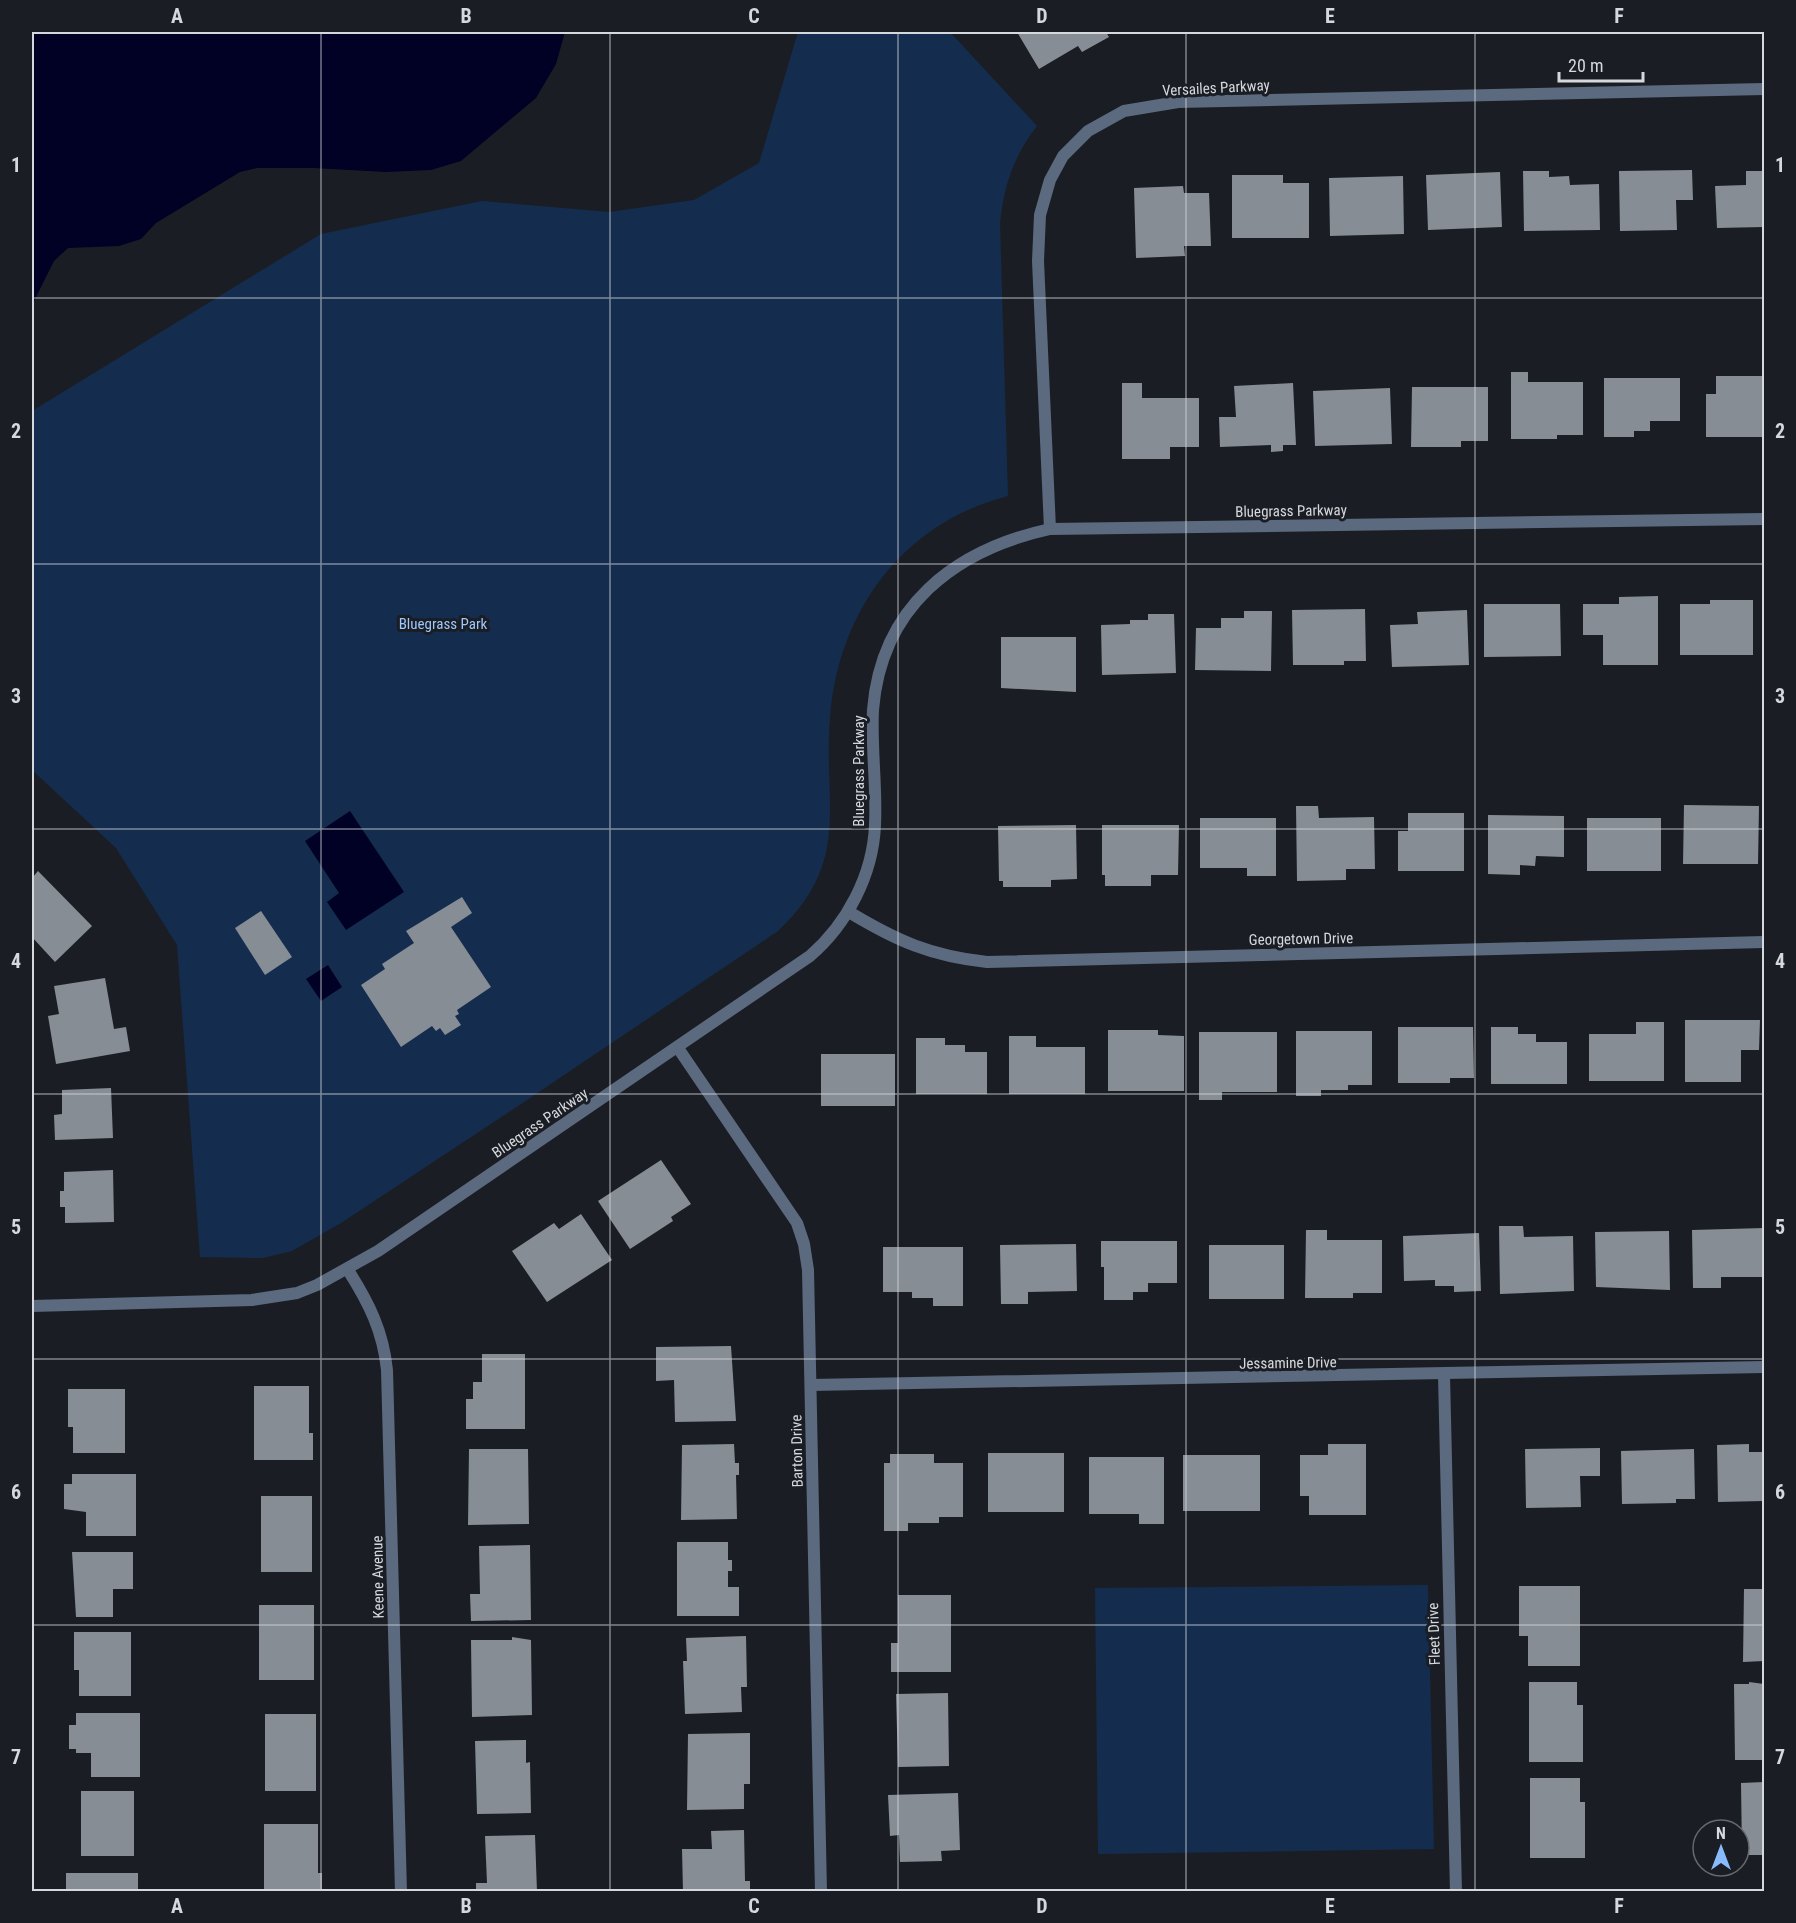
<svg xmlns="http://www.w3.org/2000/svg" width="1796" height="1923" font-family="'Roboto Condensed',sans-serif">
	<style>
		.green { fill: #142d4e }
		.water { fill: #000125 }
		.building { fill: #878d94 }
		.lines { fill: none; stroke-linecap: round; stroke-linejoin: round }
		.street { stroke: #5b6a7f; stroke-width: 12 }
		.grid { fill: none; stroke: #d5d8dc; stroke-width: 1.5; stroke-opacity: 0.55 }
		.labels { text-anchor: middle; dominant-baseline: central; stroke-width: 6; stroke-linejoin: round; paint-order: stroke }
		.street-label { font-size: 15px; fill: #d5d8dc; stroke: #1a1e24 }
		.park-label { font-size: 15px; fill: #9dc7ff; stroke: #1a1e24 }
		.neatline { fill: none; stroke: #d5d8dc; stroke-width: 2 }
		.grid-label { font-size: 20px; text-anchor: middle; font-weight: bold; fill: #d5d8dc }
	</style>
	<rect width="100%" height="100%" fill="#1a1e24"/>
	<g class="green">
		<path d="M798 32H950L1037 126C1014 155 1003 188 1000 224L1008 496C902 523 838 612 830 718 823 805 852 861 778 931L521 1104 341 1223 292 1251 263 1258 200 1257 177 945 116 848 32 770V411L321 234 482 201 609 212 694 200 759 163Z"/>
		<polygon points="1428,1585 1434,1849 1098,1854 1095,1588"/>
	</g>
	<g class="water">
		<polygon points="32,32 565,32 556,64 536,98 461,161 431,170 386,172 313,168 257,168 240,172 156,223 141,239 119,246 68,248 54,261 32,305"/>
		<polygon points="350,811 404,892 346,930 327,902 339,893 305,841"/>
		<polygon points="328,965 342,987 321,1001 306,979"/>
	</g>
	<g class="building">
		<polygon points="1017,32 1106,32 1109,37 1082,52 1078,46 1039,69"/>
		<polygon points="1692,170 1693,200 1676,200 1677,230 1620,231 1619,171"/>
		<polygon points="1523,171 1549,171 1549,177 1569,176 1570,185 1599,184 1600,230 1524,231"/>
		<polygon points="1746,171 1764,171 1764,227 1717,228 1715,186 1746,185"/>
		<polygon points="1500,172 1502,227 1428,230 1426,175"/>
		<polygon points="1232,175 1283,175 1283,183 1309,183 1309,238 1232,238"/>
		<polygon points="1403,176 1404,234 1330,236 1329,178"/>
		<polygon points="1183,186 1184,193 1209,193 1211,246 1184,246 1185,256 1136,258 1134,188"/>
		<polygon points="1511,372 1528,372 1528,382 1583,382 1583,435 1557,435 1557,439 1511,439"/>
		<polygon points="1716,376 1764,376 1764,437 1706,437 1706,394 1716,394"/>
		<polygon points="1604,378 1680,378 1680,421 1650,421 1650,431 1634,431 1634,437 1604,437"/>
		<polygon points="1122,383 1142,383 1142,398 1199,398 1199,447 1170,447 1170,459 1122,459"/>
		<polygon points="1293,383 1296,445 1283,445 1283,451 1271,452 1271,445 1220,447 1219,417 1236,417 1234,386"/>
		<polygon points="1412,387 1488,387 1488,441 1461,441 1461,447 1411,447"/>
		<polygon points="1390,388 1392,444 1315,446 1313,391"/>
		<polygon points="1658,596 1658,665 1603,665 1603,635 1583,635 1583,604 1619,604 1619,597"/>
		<polygon points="1710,600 1753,600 1753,655 1680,655 1680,604 1710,604"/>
		<polygon points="1484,604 1560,604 1561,656 1484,657"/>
		<polygon points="1365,609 1366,661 1344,661 1344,665 1293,665 1292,610"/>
		<polygon points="1467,610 1469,665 1392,667 1390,625 1418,624 1417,612"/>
		<polygon points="1244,611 1272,611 1271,671 1195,670 1196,628 1221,628 1221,618 1244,618"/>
		<polygon points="1148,614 1174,614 1176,673 1102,675 1101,625 1130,624 1130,620 1148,620"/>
		<polygon points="1001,637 1076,637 1076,692 1001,688"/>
		<polygon points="1684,805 1759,806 1758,864 1683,864"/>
		<polygon points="1296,806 1318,806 1319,818 1374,817 1375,869 1346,869 1346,880 1297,881"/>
		<polygon points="1408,813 1464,813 1464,871 1398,871 1398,831 1408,831"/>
		<polygon points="1488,815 1564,816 1564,857 1536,856 1535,866 1520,865 1520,875 1488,874"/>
		<polygon points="1200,818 1276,818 1276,876 1247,876 1247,868 1200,868"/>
		<rect x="1587" y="818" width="74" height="53"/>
		<polygon points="1076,825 1077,879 1051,880 1051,887 1003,887 1003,881 999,881 998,826"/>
		<polygon points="1102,825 1179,825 1178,875 1151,875 1151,886 1105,886 1105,875 1102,875"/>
		<polygon points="38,871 92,926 55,962 32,937 32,878"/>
		<polygon points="462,897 472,913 451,927 491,987 457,1010 459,1014 455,1016 461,1025 445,1035 440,1028 436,1031 432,1026 401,1047 361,985 385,969 382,964 414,943 406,931"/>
		<polygon points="261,911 292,957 265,975 235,928"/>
		<polygon points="105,978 114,1029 126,1027 130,1051 56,1064 48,1016 59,1014 54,986"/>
		<polygon points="1685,1020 1760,1020 1759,1050 1741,1050 1741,1082 1685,1082"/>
		<polygon points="1636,1022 1664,1022 1664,1081 1589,1081 1589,1034 1636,1034"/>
		<polygon points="1398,1027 1473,1027 1474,1078 1450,1078 1450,1083 1398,1083"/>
		<polygon points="1491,1027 1518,1027 1518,1034 1536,1034 1536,1042 1567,1042 1567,1084 1491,1084"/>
		<polygon points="1108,1030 1158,1030 1158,1035 1184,1036 1184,1091 1108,1091"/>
		<polygon points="1296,1031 1372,1031 1372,1085 1348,1085 1348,1090 1321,1090 1321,1096 1296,1096"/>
		<polygon points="1199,1032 1277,1032 1277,1092 1222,1092 1222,1100 1199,1100"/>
		<polygon points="1009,1036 1036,1036 1036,1047 1085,1047 1085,1094 1009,1094"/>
		<polygon points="916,1038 945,1038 945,1045 965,1045 965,1052 987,1052 987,1094 916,1094"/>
		<rect x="821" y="1054" width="74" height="52"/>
		<polygon points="111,1088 113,1138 55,1140 54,1115 62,1114 62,1090"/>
		<polygon points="661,1160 691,1204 671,1217 673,1221 630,1249 598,1201"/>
		<polygon points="113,1170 114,1222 65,1223 65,1207 60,1207 60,1191 64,1191 64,1172"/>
		<polygon points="581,1214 612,1260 547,1302 512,1251 554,1223 559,1229"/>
		<polygon points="1499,1226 1523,1226 1524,1237 1573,1236 1574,1291 1500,1294"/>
		<polygon points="1764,1228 1764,1277 1721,1277 1721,1288 1693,1288 1692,1230"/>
		<polygon points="1306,1230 1327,1230 1327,1240 1382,1240 1382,1293 1353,1293 1353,1298 1305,1298"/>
		<polygon points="1669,1231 1670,1290 1596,1287 1595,1232"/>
		<polygon points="1479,1233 1481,1291 1454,1292 1454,1286 1435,1286 1435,1280 1404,1281 1403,1236"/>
		<polygon points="1101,1241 1177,1241 1177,1283 1148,1283 1148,1292 1133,1292 1133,1300 1104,1300 1104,1267 1101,1267"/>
		<polygon points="1076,1244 1077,1291 1028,1292 1028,1304 1001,1304 1000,1245"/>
		<rect x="1209" y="1245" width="75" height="54"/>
		<polygon points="883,1247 963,1247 963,1306 933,1306 933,1298 912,1298 912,1292 883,1292"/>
		<polygon points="731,1346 736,1421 675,1422 674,1380 656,1381 656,1347"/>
		<polygon points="482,1354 525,1354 525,1429 466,1429 466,1399 473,1399 473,1382 482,1382"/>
		<polygon points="254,1386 309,1386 309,1433 313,1433 313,1460 254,1460"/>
		<polygon points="68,1389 125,1389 125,1453 73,1453 73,1427 68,1427"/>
		<polygon points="734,1444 735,1463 739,1463 739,1475 736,1475 737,1519 681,1520 682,1445"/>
		<polygon points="1328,1444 1366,1444 1366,1515 1309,1515 1309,1496 1300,1496 1300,1455 1328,1455"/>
		<polygon points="1749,1444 1749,1452 1764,1452 1764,1501 1718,1502 1717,1445"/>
		<polygon points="1600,1448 1600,1476 1580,1476 1581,1507 1526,1508 1525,1449"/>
		<polygon points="469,1449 528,1449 529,1524 468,1525"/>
		<polygon points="1694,1449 1695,1499 1676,1499 1676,1503 1622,1504 1621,1451"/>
		<rect x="988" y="1453" width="76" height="59"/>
		<polygon points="890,1454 934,1454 934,1463 963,1463 963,1517 939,1517 939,1523 908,1523 908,1531 884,1531 884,1463 890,1463"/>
		<rect x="1183" y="1455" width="77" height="56"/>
		<polygon points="1089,1457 1164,1457 1164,1524 1139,1524 1139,1514 1089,1514"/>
		<polygon points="72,1474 136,1474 136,1536 86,1536 86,1512 64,1509 64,1484 72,1484"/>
		<rect x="261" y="1496" width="51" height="76"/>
		<polygon points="677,1542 728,1542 728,1560 732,1560 732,1571 728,1571 728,1587 739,1587 739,1616 677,1616"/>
		<polygon points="530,1545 531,1620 471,1621 470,1594 480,1594 479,1546"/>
		<polygon points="72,1552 133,1552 133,1589 113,1589 113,1617 76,1617"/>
		<polygon points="1519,1586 1580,1586 1580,1666 1528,1666 1528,1636 1519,1636"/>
		<polygon points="1744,1589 1764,1589 1764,1661 1743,1662"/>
		<polygon points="898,1595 951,1595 951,1672 891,1672 891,1643 898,1643"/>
		<rect x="259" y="1605" width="55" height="75"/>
		<polygon points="74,1632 131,1632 131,1696 79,1696 79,1670 74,1670"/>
		<polygon points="746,1636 747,1687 741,1687 742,1712 685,1714 683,1661 687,1661 686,1638"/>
		<polygon points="512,1637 531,1640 532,1715 472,1717 471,1640 512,1640"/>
		<polygon points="1529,1682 1577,1682 1577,1705 1583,1705 1583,1762 1529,1762"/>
		<polygon points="1749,1682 1764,1684 1764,1760 1735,1760 1734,1684 1749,1684"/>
		<polygon points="948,1693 949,1766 898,1767 896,1694"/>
		<polygon points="76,1713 140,1713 140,1777 91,1777 91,1753 76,1753 76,1749 69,1749 69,1725 76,1725"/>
		<rect x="265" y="1714" width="51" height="77"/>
		<polygon points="750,1733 750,1784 744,1784 744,1809 687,1810 688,1734"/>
		<polygon points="526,1740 526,1763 530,1762 531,1813 477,1814 475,1741"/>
		<polygon points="1530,1778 1580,1778 1580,1802 1585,1802 1585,1858 1530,1858"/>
		<polygon points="1764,1782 1764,1855 1742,1855 1741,1783"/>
		<rect x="81" y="1791" width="53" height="65"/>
		<polygon points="958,1793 960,1850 941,1851 942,1861 900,1862 899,1835 890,1836 888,1795"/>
		<polygon points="264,1824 318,1824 318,1873 322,1873 322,1892 264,1892"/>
		<polygon points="744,1830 745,1881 750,1881 750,1892 683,1892 682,1849 712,1849 711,1831"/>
		<polygon points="535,1835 537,1892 476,1892 476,1883 487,1883 485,1836"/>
		<rect x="66" y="1873" width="72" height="19"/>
	</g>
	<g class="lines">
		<g class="street">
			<polyline points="1050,529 1038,261 1040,215 1050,180 1063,156 1088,131 1124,111 1178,102 1764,89"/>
			<path d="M849 912C897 941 931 956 987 962L1764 942"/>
			<polyline points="678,1048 797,1223 804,1244 808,1270 821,1892"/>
			<path d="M348 1270C369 1303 383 1331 387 1370L401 1892"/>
			<path d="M32 1306 252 1300 297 1293 317 1285 378 1251 810 956C847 924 873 875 875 825 877 787 871 748 873 710 881 607 954 550 1050 529L1764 519"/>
			<polyline points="1444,1375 1456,1892"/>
			<polyline points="811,1385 1764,1367"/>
		</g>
	</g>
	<path class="grid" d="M321 32V1892M610 32V1892M898 32V1892M1186 32V1892M1475 32V1892M32 298H1764M32 564H1764M32 829H1764M32 1094H1764M32 1359H1764M32 1625H1764"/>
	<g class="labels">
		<g class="street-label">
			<text transform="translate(1216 88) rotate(-3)">Versailes Parkway</text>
			<text transform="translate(1291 511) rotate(-1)">Bluegrass Parkway</text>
			<text transform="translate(859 771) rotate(-90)">Bluegrass Parkway</text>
			<text transform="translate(1301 939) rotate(-1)">Georgetown Drive</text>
			<text transform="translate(540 1123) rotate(-34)">Bluegrass Parkway</text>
			<text transform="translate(1288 1363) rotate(-1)">Jessamine Drive</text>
			<text transform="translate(797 1451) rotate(-91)">Barton Drive</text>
			<text transform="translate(378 1577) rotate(-91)">Keene Avenue</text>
			<text transform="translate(1434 1634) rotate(-92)">Fleet Drive</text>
		</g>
		<g class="park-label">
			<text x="443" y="624">Bluegrass Park</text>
		</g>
	</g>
	<rect width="1796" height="1923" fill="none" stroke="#1a1e24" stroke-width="66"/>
	<g transform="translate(1721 1848)"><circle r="28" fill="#1a1e24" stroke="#65686e" stroke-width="1.5"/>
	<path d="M0-4.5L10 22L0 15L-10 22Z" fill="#89bafc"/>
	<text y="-9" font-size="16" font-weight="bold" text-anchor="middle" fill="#d5d8dc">N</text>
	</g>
	<path d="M1559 72v9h84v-9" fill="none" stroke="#d5d8dc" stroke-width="3"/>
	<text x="1568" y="72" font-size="18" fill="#d5d8dc" stroke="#1a1e24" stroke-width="4.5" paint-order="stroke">20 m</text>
	<rect x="33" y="33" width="1730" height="1857" class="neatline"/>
	<g class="grid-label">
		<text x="177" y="23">A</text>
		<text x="466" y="23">B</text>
		<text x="754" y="23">C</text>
		<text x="1042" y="23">D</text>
		<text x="1330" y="23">E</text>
		<text x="1619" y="23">F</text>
		<text x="16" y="172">1</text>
		<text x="1780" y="172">1</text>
		<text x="16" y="438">2</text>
		<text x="1780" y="438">2</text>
		<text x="16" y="703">3</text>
		<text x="1780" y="703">3</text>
		<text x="16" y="968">4</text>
		<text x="1780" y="968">4</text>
		<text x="16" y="1234">5</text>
		<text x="1780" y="1234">5</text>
		<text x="16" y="1499">6</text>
		<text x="1780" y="1499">6</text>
		<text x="16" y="1764">7</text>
		<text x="1780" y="1764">7</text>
		<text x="177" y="1913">A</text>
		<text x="466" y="1913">B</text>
		<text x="754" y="1913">C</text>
		<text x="1042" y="1913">D</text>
		<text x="1330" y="1913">E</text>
		<text x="1619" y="1913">F</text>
	</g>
</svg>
